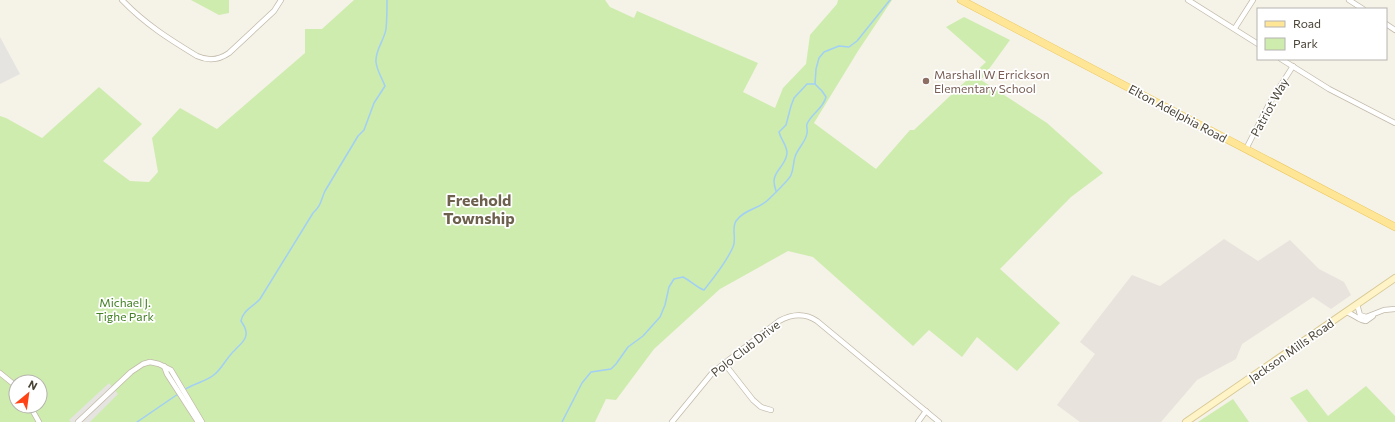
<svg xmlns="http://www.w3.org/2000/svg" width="1395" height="422" font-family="Commissioner,sans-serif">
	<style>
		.industrial { fill: #e8e3dd }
		.green { fill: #ceecae; fill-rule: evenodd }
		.parking { fill: #e6e4e0 }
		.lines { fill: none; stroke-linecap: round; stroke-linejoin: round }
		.stream { stroke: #a1cff6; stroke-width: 1.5 }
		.minor-casing { stroke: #c2baaa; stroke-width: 6 }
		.secondary-casing { stroke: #d8c995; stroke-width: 8 }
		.primary-casing { stroke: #ecc85f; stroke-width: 8 }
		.minor { stroke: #fff; stroke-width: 4.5 }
		.secondary { stroke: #fff4c8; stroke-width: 6 }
		.primary { stroke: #ffe697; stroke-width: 7 }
		.education-dot { fill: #8d6e63; stroke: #fff; stroke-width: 1.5 }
		.labels { text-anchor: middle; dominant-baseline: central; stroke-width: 3.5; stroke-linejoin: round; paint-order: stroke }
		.education-label { font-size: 12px; fill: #785e54; stroke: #fff; text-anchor: start }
		.street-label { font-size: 12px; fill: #494336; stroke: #fff }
		.park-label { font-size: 12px; fill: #438024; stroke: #fff }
		.district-label { font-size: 16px; font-weight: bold; fill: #6d614d; stroke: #fff }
	</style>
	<rect width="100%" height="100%" fill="#f5f2e8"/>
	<polygon class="industrial" points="1224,239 1258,261 1290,240 1319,269 1344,282 1351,295 1331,309 1313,297 1242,344 1236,359 1197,380 1161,422 1080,422 1057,405 1095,354 1080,342 1132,275 1160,286"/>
	<g class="green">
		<polygon points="191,0 229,0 229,13 219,15"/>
		<path d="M354 0H605L610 7 634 18 637 11 758 63 743 92 775 108 783 88 806 64 810 35 837 4 838 0H892L858 51 814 123 876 169 910 130H914L986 62 946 27 964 17 1010 40 981 80 1047 123 1103 173 1071 197 1000 269 1060 323 1017 371 977 337 962 357 929 330 913 346 813 257 788 251 720 289 654 349 616 400 606 399 595 422H0V116L6 118 42 138 99 87 142 124 103 161 130 181 149 182 158 172 152 138 180 108 217 129 305 53V29H322ZM16 382H40V406H16Z"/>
		<polygon points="1366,386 1395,416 1395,422 1308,422 1290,398 1307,389 1328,416"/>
		<polygon points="1233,399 1249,422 1198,422"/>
	</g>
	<g class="parking">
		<polygon points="0,37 20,74 0,84"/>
		<polygon points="109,383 118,394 90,422 71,422 69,420"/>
	</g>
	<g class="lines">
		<g class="stream">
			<polyline points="815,84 816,69 819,58 824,52 839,46 849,47 857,41 890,0"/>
			<path d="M184 390C194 383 206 382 215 374 223 367 227 357 235 350 239 345 245 342 246 335 247 329 244 326 241 321 243 310 253 307 260 299L313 213C322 204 320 202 325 191L358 136 364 130 374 103 385 86C382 78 377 71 376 62 375 50 384 41 386 29 387 19 387 9 387 0"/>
			<polyline points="137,422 178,394"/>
			<path d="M562 422 582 383 591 372 611 369 616 364 628 347 643 336 660 317 665 305 669 287 674 279 683 277C691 281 696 287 704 290 715 276 726 263 733 247 737 239 731 229 736 221 744 209 760 209 769 199 774 194 789 180 791 175 794 168 793 163 795 157 797 149 806 142 807 133 808 130 806 127 807 124 812 113 823 109 826 97L822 91 815 84H807L794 98 791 106 786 125 779 132C781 140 787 145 787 153 786 166 774 170 774 181 774 184 775 188 776 191"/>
		</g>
		<defs>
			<g id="minor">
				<path d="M122 0C145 24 169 39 197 56 208 61 219 60 229 53L274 11 281 0"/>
				<polyline points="1188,0 1258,44"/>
				<polyline points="1349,0 1363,9"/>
				<polyline points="1386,24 1395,30"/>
				<polyline points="1235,28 1253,0"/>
				<polyline points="1281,59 1329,89 1395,123"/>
				<polyline points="1246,149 1269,104 1293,66"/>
				<polyline points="1357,304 1360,315 1366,317 1384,310 1395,309"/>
				<path d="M1346 312C1354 314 1359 321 1366 321L1373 316"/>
				<polyline points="724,363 753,400 761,407 771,410"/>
				<polyline points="164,366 167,374 198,422"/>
				<polyline points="0,373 16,386"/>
				<polyline points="30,406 39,422"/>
				<polyline points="78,422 131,372 143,364 150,362 159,364 171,370 202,422"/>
				<path d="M672 422 713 372 779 321C792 314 805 313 817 321L939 422"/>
				<polyline points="918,422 926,411"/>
			</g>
			<polyline id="secondary" points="1186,422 1395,278"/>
			<polyline id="primary" points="961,0 1395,227"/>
		</defs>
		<use href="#minor" class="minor-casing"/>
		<use href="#secondary" class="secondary-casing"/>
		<use href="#primary" class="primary-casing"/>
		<use href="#minor" class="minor"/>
		<use href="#secondary" class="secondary"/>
		<use href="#primary" class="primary"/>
	</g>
	<circle class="education-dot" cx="926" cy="81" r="4"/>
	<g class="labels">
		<g class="education-label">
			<text x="934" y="74">Marshall W Errickson<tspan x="934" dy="14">Elementary School</tspan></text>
		</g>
		<g class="street-label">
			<text transform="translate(1269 107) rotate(-61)">Patriot Way</text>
			<text transform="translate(1178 113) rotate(28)">Elton Adelphia Road</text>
			<text transform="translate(745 348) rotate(-38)">Polo Club Drive</text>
			<text transform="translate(1291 350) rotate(-35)">Jackson Mills Road</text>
		</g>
		<g class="park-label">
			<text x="125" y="302">Michael J.<tspan x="125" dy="14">Tighe Park</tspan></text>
		</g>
		<g class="district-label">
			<text x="479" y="199">Freehold<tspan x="479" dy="18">Township</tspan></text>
		</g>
	</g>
	<rect x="1257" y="8" width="130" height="52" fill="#ffffff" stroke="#b6b4af"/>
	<rect x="1265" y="21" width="20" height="6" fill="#ffe697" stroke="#b6b4af"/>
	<text x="1293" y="28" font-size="12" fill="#494336">Road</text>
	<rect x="1265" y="38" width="20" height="12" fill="#ceecae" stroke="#b6b4af"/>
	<text x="1293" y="48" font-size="12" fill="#494336">Park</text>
	<g transform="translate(28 394) rotate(29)"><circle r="19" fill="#ffffff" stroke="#b6b4af"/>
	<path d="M0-3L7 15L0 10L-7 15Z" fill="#ff4315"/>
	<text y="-6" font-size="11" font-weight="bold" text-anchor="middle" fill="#494336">N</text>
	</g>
</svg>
